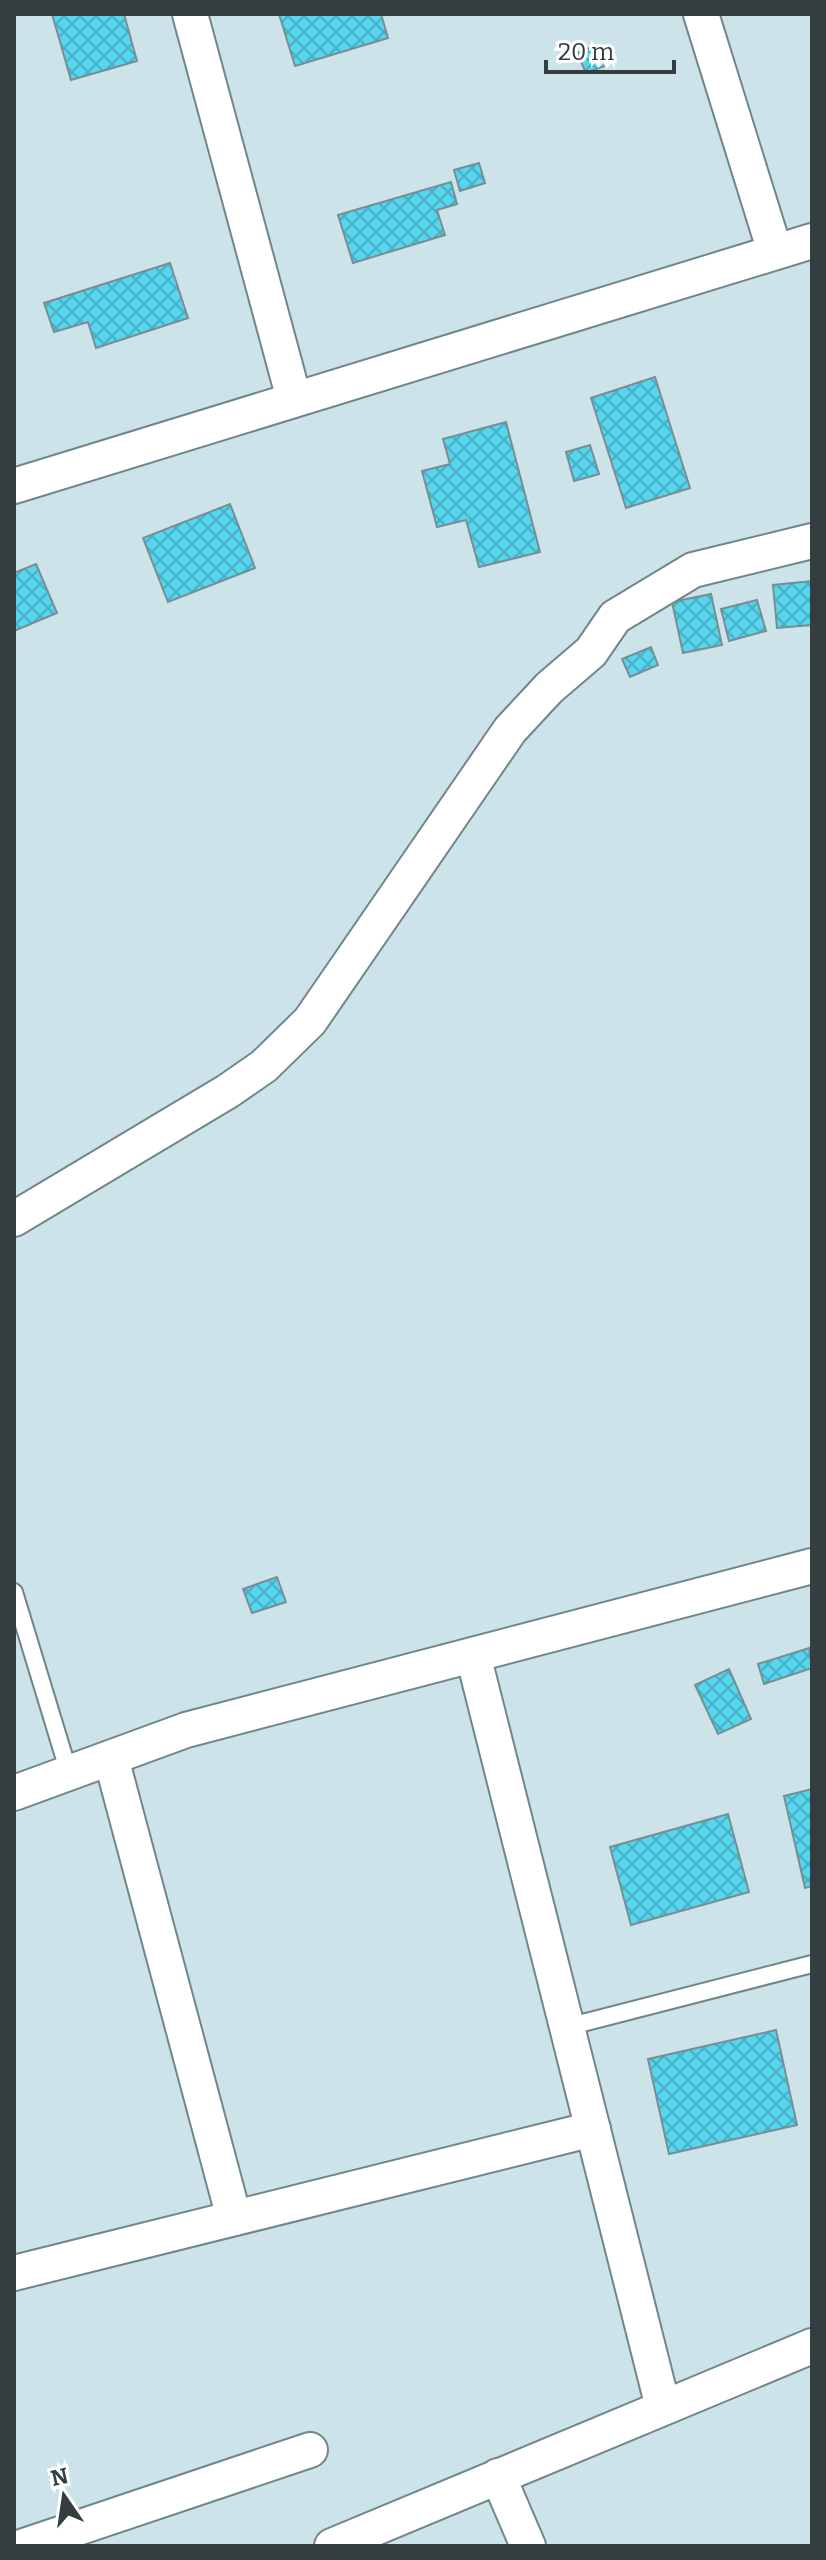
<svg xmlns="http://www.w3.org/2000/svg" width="826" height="2560" font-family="Bitter,serif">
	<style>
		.building { fill: url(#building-cross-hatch); stroke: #788e93; stroke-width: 2 }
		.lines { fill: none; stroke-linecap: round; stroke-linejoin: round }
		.service-casing { stroke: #70868b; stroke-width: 20 }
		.minor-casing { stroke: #70868b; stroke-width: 38 }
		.service { stroke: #fff; stroke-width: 16 }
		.minor { stroke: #fff; stroke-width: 34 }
	</style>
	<defs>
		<pattern id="building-cross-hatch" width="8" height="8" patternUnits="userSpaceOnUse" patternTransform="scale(2)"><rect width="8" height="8" fill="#56d5ee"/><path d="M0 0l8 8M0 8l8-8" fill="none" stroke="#48aec2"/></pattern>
	</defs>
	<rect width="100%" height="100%" fill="#cce4e9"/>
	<g class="building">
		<polygon points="52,14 124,14 137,61 71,80"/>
		<polygon points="279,14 381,14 388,38 295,66"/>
		<polygon points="597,45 605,66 586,73 577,53"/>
		<polygon points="479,163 485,183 460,191 454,170"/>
		<polygon points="451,182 457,204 437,210 445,235 353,263 338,215"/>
		<polygon points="170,263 188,318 96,348 88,322 54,332 44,303"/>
		<polygon points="655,377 690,488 626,508 591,398"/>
		<polygon points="506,422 540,552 479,567 466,520 437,527 422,471 450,464 443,439"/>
		<polygon points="590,445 599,474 574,481 566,452"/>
		<polygon points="230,504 255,568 168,602 143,538"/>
		<polygon points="36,564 57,613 14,631 14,573"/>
		<polygon points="812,581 812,625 777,628 773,585"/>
		<polygon points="711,594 722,645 683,653 672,602"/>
		<polygon points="757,600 766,631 729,641 721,609"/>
		<polygon points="651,647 658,665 630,677 622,659"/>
		<polygon points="277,1577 286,1602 252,1613 243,1589"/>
		<polygon points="809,1648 812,1668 764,1684 758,1664"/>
		<polygon points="729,1669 751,1719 718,1734 695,1685"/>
		<polygon points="812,1789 812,1886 805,1888 784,1796"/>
		<polygon points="728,1814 749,1892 631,1925 610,1847"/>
		<polygon points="776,2030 797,2125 669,2154 648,2059"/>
	</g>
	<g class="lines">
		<defs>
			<g id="service">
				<polyline points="14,1592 69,1773"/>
				<polyline points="567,2027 812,1964"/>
			</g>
			<g id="minor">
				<polyline points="190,14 294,399"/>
				<polyline points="701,14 775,252"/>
				<polyline points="14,486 812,241"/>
				<polyline points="14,1219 228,1091 264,1066 310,1021 510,730 549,688 591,652 615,617 693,570 812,541"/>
				<polyline points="473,1655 663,2407"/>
				<polyline points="111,1758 234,2218"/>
				<polyline points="14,1793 186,1730 812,1566"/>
				<polyline points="14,2273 593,2129"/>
				<polyline points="498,2476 528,2546"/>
				<polyline points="24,2546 310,2450"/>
				<polyline points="332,2546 812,2346"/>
			</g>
		</defs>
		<use href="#service" class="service-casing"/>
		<use href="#minor" class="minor-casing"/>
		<use href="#service" class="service"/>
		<use href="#minor" class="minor"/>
	</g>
	<rect width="826" height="2560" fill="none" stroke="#343e40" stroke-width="32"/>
	<g transform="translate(64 2496) rotate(347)" stroke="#ffffff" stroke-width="6" paint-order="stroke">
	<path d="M0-6L14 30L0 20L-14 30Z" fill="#343e40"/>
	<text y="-12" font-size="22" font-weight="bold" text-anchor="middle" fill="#343e40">N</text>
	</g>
	<path d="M546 60v12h128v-12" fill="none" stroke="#343e40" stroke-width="4"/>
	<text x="558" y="60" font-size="24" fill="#343e40" stroke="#ffffff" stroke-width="6" paint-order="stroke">20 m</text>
</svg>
